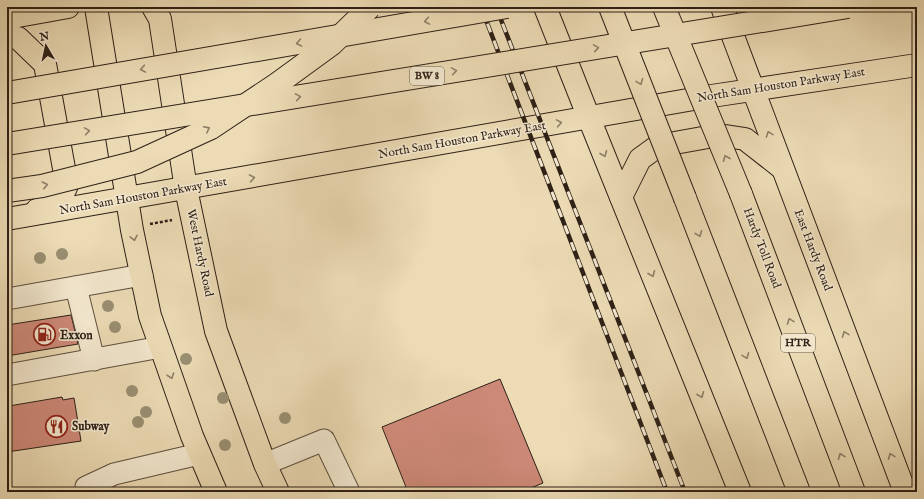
<svg xmlns="http://www.w3.org/2000/svg" width="924" height="499" font-family="'IM FELL English',serif">
	<style>
		.building { fill: #cd8978; stroke: #2d2016 }
		.lines { fill: none; stroke-linecap: round; stroke-linejoin: round }
		.minor-casing { stroke: #5d4f3e; stroke-width: 23 }
		.major-casing { stroke: #2d2016; stroke-width: 24 }
		.highway-casing { stroke: #2d2016; stroke-width: 24 }
		.path { stroke: #2d2016; stroke-width: 2.5; stroke-dasharray: 3 2; stroke-linecap: butt }
		.minor { stroke: #f3e8cf; stroke-width: 21 }
		.major { stroke: #ecdbb5; stroke-width: 22 }
		.highway { stroke: #ecdbb5; stroke-width: 22 }
		.rail-casing { stroke: #2d2016; stroke-width: 4.5 }
		.rail { stroke: #f3e8cf; stroke-width: 3; stroke-dasharray: 9; stroke-linecap: butt }
		.highway-bridge-casing { stroke: #2d2016; stroke-width: 24; stroke-linecap: butt }
		.highway-bridge { stroke: #ecdbb5; stroke-width: 22 }
		.tree { fill: #998f72 }
		.oneway { stroke: #8c7e66 }
		.labels { text-anchor: middle; dominant-baseline: central; stroke-width: 3; stroke-linejoin: round; paint-order: stroke }
		.shield { fill: #f3e8cf; stroke: #685c4e; stroke-width: 1 }
		.shield-label { font-size: 11px; font-weight: bold; fill: #2d2016 }
		.street-label { font-size: 12px; fill: #2d2016; stroke: #f3e8cf }
		.poi-label { font-size: 12px; font-weight: bold; fill: #2d2016; stroke: #f3e8cf; text-anchor: start }
	</style>
	<rect width="100%" height="100%" fill="#ecdbb5"/>
	<filter id="stains"><feTurbulence type="fractalNoise" baseFrequency=".005" numOctaves="4"/><feColorMatrix values="0 0 0 0 .2 0 0 0 0 .09 0 0 0 0 .02 0 0 0 .5 -.17"/></filter>
	<radialGradient id="worn" r=".72"><stop offset=".6" stop-color="#630" stop-opacity="0"/><stop offset="1" stop-color="#630" stop-opacity=".3"/></radialGradient>
	<g class="building">
		<polygon points="71,315 78,344 7,356 7,325"/>
		<polygon points="500,379 543,483 521,492 408,492 382,427"/>
		<polygon points="62,397 63,400 74,398 81,441 7,452 7,409 10,409 9,406"/>
	</g>
	<g class="lines">
		<defs>
			<g id="minor">
				<polyline points="76,287 94,360"/>
				<polyline points="7,299 142,275"/>
				<polyline points="7,375 161,347"/>
				<polyline points="265,464 324,440 349,492"/>
				<polyline points="86,492 86,487 114,474 199,454"/>
			</g>
			<g id="major">
				<polyline points="96,7 132,230 150,316 192,436 216,492"/>
				<polyline points="153,7 160,19 186,189 216,331 265,464 278,492"/>
				<polyline points="545,7 589,118"/>
				<polyline points="722,7 905,492"/>
				<polyline points="7,18 68,7"/>
				<path d="M7 37 18 38 45 64 67 185C62 199 52 206 37 210"/>
				<polyline points="621,197 640,159 658,146 719,135 745,139 782,168"/>
				<polyline points="7,219 705,97 917,65"/>
			</g>
			<g id="highway">
				<polyline points="589,118 740,492"/>
				<polyline points="741,194 854,492"/>
				<polyline points="685,198 799,492"/>
			</g>
		</defs>
		<use href="#minor" class="minor-casing"/>
		<use href="#major" class="major-casing"/>
		<use href="#highway" class="highway-casing"/>
		<polyline class="path" points="150,224 172,220"/>
		<use href="#minor" class="minor"/>
		<use href="#major" class="major"/>
		<use href="#highway" class="highway"/>
		<defs>
			<g id="rail">
				<polyline points="481,7 667,492"/>
				<polyline points="496,7 685,492"/>
			</g>
		</defs>
		<use href="#rail" class="rail-casing"/>
		<use href="#rail" class="rail"/>
		<defs>
			<g id="highway-bridge">
				<polyline points="610,7 685,198"/>
				<polyline points="664,7 741,194"/>
				<polyline points="7,93 507,7"/>
				<polyline points="7,144 848,7"/>
				<polyline points="7,191 42,186 137,162 211,128 277,84 332,44 370,7"/>
			</g>
		</defs>
		<use href="#highway-bridge" class="highway-bridge-casing"/>
		<use href="#highway-bridge" class="highway-bridge"/>
	</g>
	<g class="tree">
		<circle cx="62" cy="254" r="6"/>
		<circle cx="40" cy="258" r="6"/>
		<circle cx="108" cy="306" r="6"/>
		<circle cx="115" cy="327" r="6"/>
		<circle cx="186" cy="359" r="6"/>
		<circle cx="132" cy="391" r="6"/>
		<circle cx="223" cy="398" r="6"/>
		<circle cx="146" cy="412" r="6"/>
		<circle cx="285" cy="418" r="6"/>
		<circle cx="138" cy="422" r="6"/>
		<circle cx="225" cy="445" r="6"/>
	</g>
	<defs><path id="oneway-chevron" d="M-2-3.5L2.5 0L-2 3.5" fill="none" stroke-width="1.6" stroke-linecap="round" stroke-linejoin="round"/></defs>
	<g class="oneway">
		<use href="#oneway-chevron" transform="translate(427 21) rotate(170)"/>
		<use href="#oneway-chevron" transform="translate(299 43) rotate(170)"/>
		<use href="#oneway-chevron" transform="translate(596 48) rotate(-9)"/>
		<use href="#oneway-chevron" transform="translate(143 69) rotate(170)"/>
		<use href="#oneway-chevron" transform="translate(454 71) rotate(-9)"/>
		<use href="#oneway-chevron" transform="translate(640 82) rotate(69)"/>
		<use href="#oneway-chevron" transform="translate(298 97) rotate(-9)"/>
		<use href="#oneway-chevron" transform="translate(559 123) rotate(-10)"/>
		<use href="#oneway-chevron" transform="translate(207 129) rotate(-27)"/>
		<use href="#oneway-chevron" transform="translate(87 131) rotate(-9)"/>
		<use href="#oneway-chevron" transform="translate(769 134) rotate(-110)"/>
		<use href="#oneway-chevron" transform="translate(604 154) rotate(68)"/>
		<use href="#oneway-chevron" transform="translate(726 158) rotate(-112)"/>
		<use href="#oneway-chevron" transform="translate(252 178) rotate(-10)"/>
		<use href="#oneway-chevron" transform="translate(45 185) rotate(-13)"/>
		<use href="#oneway-chevron" transform="translate(699 234) rotate(69)"/>
		<use href="#oneway-chevron" transform="translate(134 238) rotate(78)"/>
		<use href="#oneway-chevron" transform="translate(652 274) rotate(68)"/>
		<use href="#oneway-chevron" transform="translate(790 321) rotate(-111)"/>
		<use href="#oneway-chevron" transform="translate(845 334) rotate(-111)"/>
		<use href="#oneway-chevron" transform="translate(746 356) rotate(69)"/>
		<use href="#oneway-chevron" transform="translate(171 376) rotate(71)"/>
		<use href="#oneway-chevron" transform="translate(701 395) rotate(68)"/>
		<use href="#oneway-chevron" transform="translate(841 456) rotate(-111)"/>
		<use href="#oneway-chevron" transform="translate(891 456) rotate(-111)"/>
	</g>
	<defs>
		<symbol id="fuel-ring" viewBox="-11 -11 22 22"><circle r="9.5" fill="#f3e8cf" stroke="#8f2418" stroke-width="1.5"/><path d="M-5.5-6h7V0h2V4h1.3V-2.5L3-4.5l.8-.8L6-3V5H2.5V1h-1V6h-7ZM-4.2-4.7v3.2H.2V-4.7Z" fill="#8f2418"/></symbol>
		<symbol id="restaurant-ring" viewBox="-11 -11 22 22"><circle r="9.5" fill="#f3e8cf" stroke="#8f2418" stroke-width="1.5"/><path d="M-5-6h1v4h1v-4h1v4h1v-4h1v5L-1.5 .5V6h-2V.5L-5-1ZM5-6V6H3V1.5H1.5Q1.5-4 5-6Z" fill="#8f2418"/></symbol>
	</defs>
	<g fill-rule="evenodd">
		<use href="#fuel-ring" x="32" y="322" width="25" height="25"/>
		<use href="#restaurant-ring" x="44" y="414" width="25" height="25"/>
	</g>
	<g class="labels">
		<g class="shield">
			<rect x="410" y="67" width="34" height="18" rx="3"/>
			<rect x="781" y="334" width="34" height="18" rx="3"/>
		</g>
		<g class="shield-label">
			<text x="427" y="76">BW 8</text>
			<text x="798" y="343">HTR</text>
		</g>
		<g class="street-label">
			<text transform="translate(781 85) rotate(-9)">North Sam Houston Parkway East</text>
			<text transform="translate(462 140) rotate(-10)">North Sam Houston Parkway East</text>
			<text transform="translate(143 196) rotate(-10)">North Sam Houston Parkway East</text>
			<text transform="translate(762 248) rotate(69)">Hardy Toll Road</text>
			<text transform="translate(813 250) rotate(69)">East Hardy Road</text>
			<text transform="translate(200 253) rotate(78)">West Hardy Road</text>
		</g>
		<g class="poi-label">
			<text x="60" y="335">Exxon</text>
			<text x="72" y="426">Subway</text>
		</g>
	</g>
	<rect width="924" height="499" fill="none" stroke="#ecdbb5" stroke-width="24"/>
	<rect x="8" y="8" width="908" height="483" fill="none" stroke="#2d2016" stroke-width="2"/>
	<rect x="12" y="12" width="900" height="475" fill="none" stroke="#2d2016"/>
	<g transform="translate(46 46) rotate(351)" stroke="#f3e8cf" stroke-width="3" paint-order="stroke">
	<path d="M0-3L7 15L0 10L-7 15Z" fill="#2d2016"/>
	<text y="-6" font-size="11" font-weight="bold" text-anchor="middle" fill="#2d2016">N</text>
	</g>
	<rect width="100%" height="100%" filter="url(#stains)"/>
	<rect width="100%" height="100%" fill="url(#worn)"/>
</svg>
